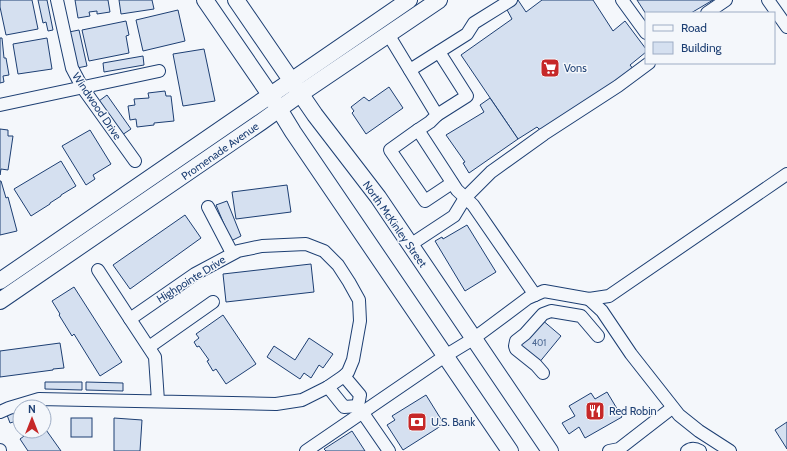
<svg xmlns="http://www.w3.org/2000/svg" width="787" height="451" font-family="Cabin,sans-serif">
	<style>
		.building { fill: #d5e0f0; stroke: #1d3f73 }
		.lines { fill: none; stroke-linecap: round; stroke-linejoin: round }
		.minor-casing { stroke: #1d3f73; stroke-width: 14 }
		.major-casing { stroke: #1d3f73; stroke-width: 18 }
		.minor { stroke: #f4f7fb; stroke-width: 12 }
		.major { stroke: #f4f7fb; stroke-width: 16 }
		.labels { text-anchor: middle; dominant-baseline: central; stroke-width: 3; stroke-linejoin: round; paint-order: stroke }
		.number-label { font-size: 9px; fill: #4b6792 }
		.poi-label { font-size: 11px; fill: #1d3f73; stroke: #f4f7fb; text-anchor: start }
		.street-label { font-size: 11px; fill: #1d3f73; stroke: #f4f7fb }
	</style>
	<rect width="100%" height="100%" fill="#f4f7fb"/>
	<g class="building">
		<polygon points="0,0 32,0 38,29 6,35 0,7"/>
		<polygon points="38,0 47,0 53,30 48,31 46,22 43,23"/>
		<polygon points="75,0 108,0 110,12 97,14 97,11 89,12 90,16 78,18"/>
		<polygon points="119,0 152,0 154,9 121,14"/>
		<polygon points="518,0 526,12 542,0 593,0 613,31 625,21 646,49 646,52 630,65 634,70 541,131 537,127 518,139 461,55 512,19 506,8"/>
		<polygon points="637,0 713,0 691,13 646,13 646,14"/>
		<polygon points="178,10 185,41 143,51 136,20"/>
		<polygon points="126,21 129,35 126,36 129,53 89,61 82,30"/>
		<polygon points="79,30 87,66 77,68 69,32"/>
		<polygon points="0,38 2,38 4,58 6,58 9,75 3,76 4,82 0,83"/>
		<polygon points="47,38 52,69 18,74 13,44"/>
		<polygon points="204,49 215,101 183,106 173,54"/>
		<polygon points="143,56 144,65 104,72 103,63"/>
		<polygon points="389,87 403,108 366,134 352,113 354,111 351,107 364,97 369,101"/>
		<polygon points="165,91 166,96 171,96 174,121 154,123 154,125 137,127 136,119 130,120 128,106 135,105 134,99 149,98 148,93"/>
		<polygon points="107,95 131,129 122,135 99,101"/>
		<polygon points="490,98 518,139 469,173 463,163 465,162 446,135 484,112 480,105"/>
		<polygon points="0,129 8,130 8,136 13,136 8,170 1,169 0,175"/>
		<polygon points="90,130 111,164 93,175 95,179 86,185 62,146"/>
		<polygon points="61,161 76,186 61,195 61,196 50,203 50,204 31,216 14,189"/>
		<polygon points="0,181 1,181 6,198 8,197 17,231 0,235"/>
		<polygon points="287,185 291,212 236,219 232,192"/>
		<polygon points="227,201 241,236 231,241 216,205"/>
		<polygon points="185,215 201,238 130,289 113,265"/>
		<polygon points="467,225 496,272 465,291 435,241 442,237 443,239"/>
		<polygon points="311,264 314,292 226,302 223,274"/>
		<polygon points="74,287 122,362 100,376 74,334 72,336 59,315 60,314 52,301"/>
		<polygon points="223,315 256,364 226,384 216,369 213,371 207,361 209,360 199,346 197,347 194,342 199,338 196,334"/>
		<polygon points="531,318 538,324 541,319 561,336 538,364 517,348 521,331"/>
		<polygon points="309,338 333,354 323,368 319,365 311,378 304,373 300,379 267,357 274,346 295,360"/>
		<polygon points="60,343 64,368 53,369 53,370 0,377 0,351"/>
		<polygon points="45,382 82,382 82,390 45,389"/>
		<polygon points="86,382 123,383 123,391 86,390"/>
		<polygon points="607,392 622,417 585,438 579,427 569,434 562,423 575,416 569,406 591,393 595,399"/>
		<polygon points="426,395 444,424 403,450 387,425 395,420 392,416"/>
		<polygon points="20,411 20,420 10,423 7,415"/>
		<rect x="71" y="418" width="21" height="19"/>
		<polygon points="114,418 142,420 140,451 114,451"/>
		<polygon points="787,422 787,449 775,430"/>
		<polygon points="44,427 61,451 28,451 20,439 31,431 44,431"/>
		<polygon points="352,431 365,451 326,451 324,449"/>
	</g>
	<g class="lines">
		<defs>
			<g id="minor">
				<polyline points="57,0 72,68 82,87 135,161"/>
				<polyline points="622,0 646,33"/>
				<polyline points="768,0 787,27"/>
				<polyline points="707,13 726,0"/>
				<polyline points="388,34 437,115 430,122 418,130 457,190 473,205 535,295"/>
				<polyline points="410,70 467,34 474,23 511,0"/>
				<polyline points="0,105 159,71"/>
				<polyline points="437,115 467,96 439,52"/>
				<polyline points="418,130 390,150 425,201 452,183"/>
				<polyline points="208,207 232,253"/>
				<polyline points="410,245 454,216 465,198 491,172 544,134 618,86 649,63"/>
				<polyline points="98,270 130,319"/>
				<polyline points="589,299 602,311 631,354 679,415 699,431 730,451"/>
				<polyline points="149,347 213,302"/>
				<polyline points="543,373 536,365 516,349 515,346 516,341 525,334 543,314 551,311 581,316 598,336"/>
				<polyline points="344,376 360,395 358,406 389,451"/>
				<polyline points="328,387 344,407 358,406"/>
				<polyline points="0,412 9,408 39,399 276,404 302,400 328,387 344,376 348,372 353,360 360,321 359,300 349,282 338,265 324,251 306,244 262,246 238,251 195,274 130,319 155,357 158,401"/>
				<polyline points="0,450 0,451"/>
				<polyline points="306,451 445,356 473,339 528,298 544,291 589,299 609,296 787,174"/>
				<polyline points="609,451 619,449 672,408"/>
				<path d="M687 451C691 448 695 448 700 451"/>
			</g>
			<g id="major">
				<polyline points="205,0 271,96 293,132 510,451"/>
				<polyline points="236,0 315,115 378,197 550,451"/>
				<polyline points="0,281 409,0"/>
				<polyline points="0,301 261,122 300,94 439,0"/>
			</g>
		</defs>
		<use href="#minor" class="minor-casing"/>
		<use href="#major" class="major-casing"/>
		<use href="#minor" class="minor"/>
		<use href="#major" class="major"/>
	</g>
	<defs>
		<symbol id="supermarket-square" viewBox="-11 -11 22 22"><rect x="-9" y="-9" width="18" height="18" rx="4" fill="#c62828" stroke="#f4f7fb"/><path d="M-6-5.5h2.5l.6 2H6L4.5 2H-2.5L-4.4-4H-6ZM-1.5 3.2a1.3 1.3 0 1 0 .1 0ZM3 3.2a1.3 1.3 0 1 0 .1 0Z" fill="#fff"/></symbol>
		<symbol id="restaurant-square" viewBox="-11 -11 22 22"><rect x="-9" y="-9" width="18" height="18" rx="4" fill="#c62828" stroke="#f4f7fb"/><path d="M-5-6h1v4h1v-4h1v4h1v-4h1v5L-1.5 .5V6h-2V.5L-5-1ZM5-6V6H3V1.5H1.5Q1.5-4 5-6Z" fill="#fff"/></symbol>
		<symbol id="bank-square" viewBox="-11 -11 22 22"><rect x="-9" y="-9" width="18" height="18" rx="4" fill="#c62828" stroke="#f4f7fb"/><path d="M-6-4H6V4H-6ZM0-2.3a2.3 2.3 0 1 0 0 4.6a2.3 2.3 0 1 0 0-4.6Z" fill="#fff"/></symbol>
	</defs>
	<g fill-rule="evenodd">
		<use href="#supermarket-square" x="539" y="57" width="22" height="22"/>
		<use href="#restaurant-square" x="584" y="400" width="22" height="22"/>
		<use href="#bank-square" x="406" y="411" width="22" height="22"/>
	</g>
	<g class="labels">
		<g class="number-label">
			<text x="539" y="342">401</text>
		</g>
		<g class="poi-label">
			<text x="564" y="68">Vons</text>
			<text x="609" y="411">Red Robin</text>
			<text x="431" y="422">U.S. Bank</text>
		</g>
		<g class="street-label">
			<text transform="translate(97 106) rotate(56)">Windwood Drive</text>
			<text transform="translate(220 151) rotate(-35)">Promenade Avenue</text>
			<text transform="translate(395 224) rotate(55)">North McKinley Street</text>
			<text transform="translate(191 279) rotate(-32)">Highpointe Drive</text>
		</g>
	</g>
	<rect x="645" y="12" width="130" height="52" fill="#f4f7fb" stroke="#9eadc5"/>
	<rect x="653" y="25" width="20" height="6" fill="#f4f7fb" stroke="#9eadc5"/>
	<text x="681" y="32" font-size="12" fill="#1d3f73">Road</text>
	<rect x="653" y="42" width="20" height="12" fill="#d5e0f0" stroke="#9eadc5"/>
	<text x="681" y="52" font-size="12" fill="#1d3f73">Building</text>
	<g transform="translate(32 419)"><circle r="19" fill="#f4f7fb" stroke="#9eadc5"/>
	<path d="M0-3L7 15L0 10L-7 15Z" fill="#c62828"/>
	<text y="-6" font-size="11" font-weight="bold" text-anchor="middle" fill="#1d3f73">N</text>
	</g>
</svg>
